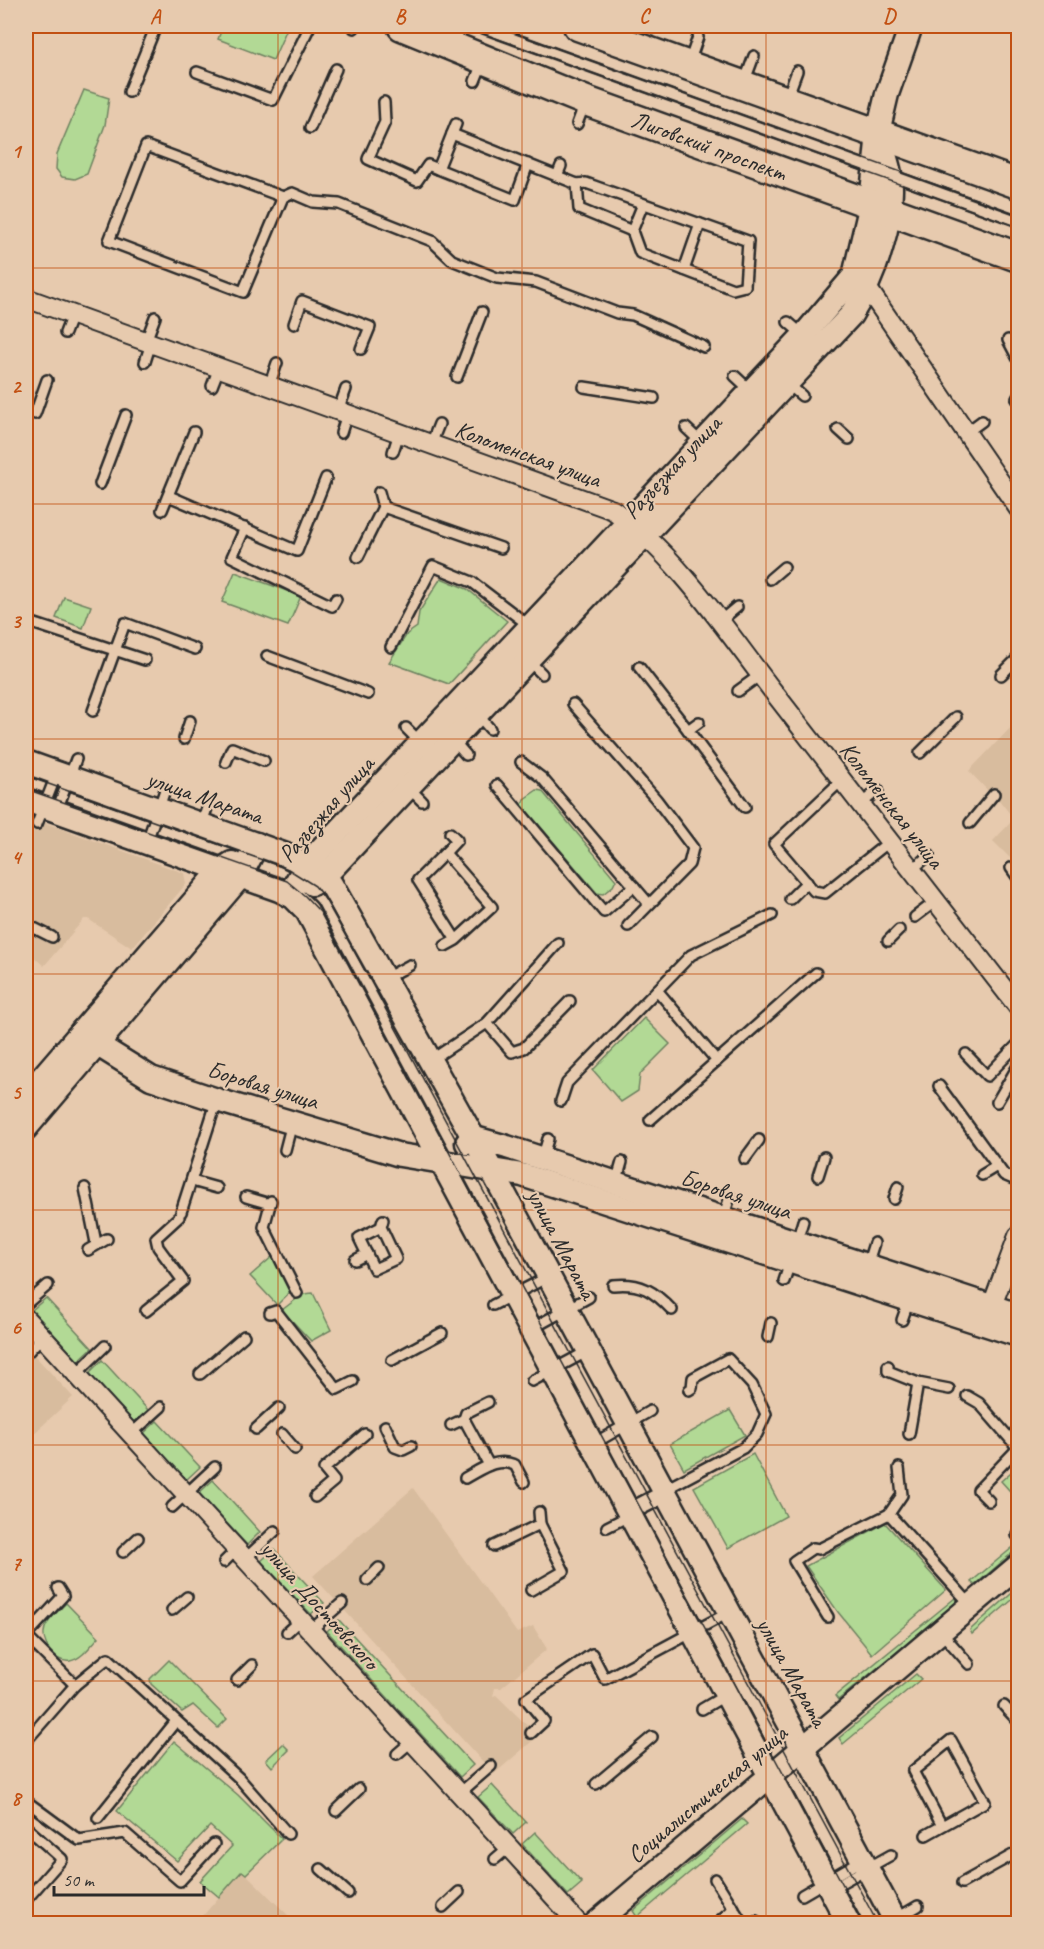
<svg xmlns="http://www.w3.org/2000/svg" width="1044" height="1949" font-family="Caveat,sans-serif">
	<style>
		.built { fill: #d8bc9e }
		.green { fill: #b2d995; stroke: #6e8260; stroke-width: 1.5 }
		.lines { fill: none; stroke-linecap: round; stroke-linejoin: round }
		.service-casing { stroke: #2b2b2b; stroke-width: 14 }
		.minor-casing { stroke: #2b2b2b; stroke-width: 22 }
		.tertiary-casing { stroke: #2b2b2b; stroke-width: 27 }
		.primary-casing { stroke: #2b2b2b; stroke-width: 33 }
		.service { stroke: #e7caae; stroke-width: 9 }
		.minor { stroke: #e7caae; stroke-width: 18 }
		.tertiary { stroke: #e7caae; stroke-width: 22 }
		.primary { stroke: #e7caae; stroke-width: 28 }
		.tram { stroke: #2b2b2b; stroke-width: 1.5 }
		.grid { fill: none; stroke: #c25012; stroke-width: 1.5; stroke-opacity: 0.55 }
		.labels { text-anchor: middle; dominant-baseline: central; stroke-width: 4.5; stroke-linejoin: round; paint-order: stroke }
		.street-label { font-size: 24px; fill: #2b2b2b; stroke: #e7caae }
		.neatline { fill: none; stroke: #c25012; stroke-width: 2 }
		.grid-label { font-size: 20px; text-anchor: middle; font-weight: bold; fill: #c25012 }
	</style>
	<rect width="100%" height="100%" fill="#e7caae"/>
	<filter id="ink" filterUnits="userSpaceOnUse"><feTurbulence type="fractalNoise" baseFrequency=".0167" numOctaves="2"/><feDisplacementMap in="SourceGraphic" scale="12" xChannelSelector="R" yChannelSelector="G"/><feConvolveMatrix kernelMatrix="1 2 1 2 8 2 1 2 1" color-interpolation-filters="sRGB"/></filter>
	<g filter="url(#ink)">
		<g class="built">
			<polygon points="1018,720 1018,855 1013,861 993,841 1014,819 992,791 990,793 969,771"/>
			<polygon points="26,816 184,873 186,884 132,948 88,919 84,919 44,966 26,950"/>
			<polygon points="26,1346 73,1397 26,1441"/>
			<polygon points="413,1488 517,1633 533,1626 547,1649 501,1688 495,1688 493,1696 496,1695 538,1736 494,1774 313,1576"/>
			<polygon points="242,1870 296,1923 196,1924"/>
		</g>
		<g class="green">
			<polygon points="223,26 288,26 273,60 218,39"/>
			<polygon points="84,90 109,98 105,125 87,174 75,179 62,177 56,169 57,154"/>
			<polygon points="235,572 301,596 288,626 222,602"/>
			<polygon points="441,578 467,589 507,621 449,684 389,662 407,634 417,627 419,612"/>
			<polygon points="64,597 91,606 83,628 56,618"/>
			<polygon points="537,790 542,791 616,880 613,886 603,894 597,893 522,805 524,799"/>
			<polygon points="644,1018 670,1044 640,1074 638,1091 621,1102 593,1070"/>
			<polygon points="273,1256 291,1291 277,1305 250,1276"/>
			<polygon points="313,1293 331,1330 311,1341 282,1310 303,1294"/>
			<polygon points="46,1298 92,1348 78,1361 32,1310"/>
			<polygon points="102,1360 148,1410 134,1422 89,1373"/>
			<polygon points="730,1410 745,1435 684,1469 670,1444"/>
			<polygon points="157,1421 200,1467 186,1480 144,1433"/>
			<polygon points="753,1454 786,1516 728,1548 694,1487"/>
			<polygon points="1018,1466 1018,1500 1001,1481"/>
			<polygon points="213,1480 260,1532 247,1545 199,1493"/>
			<polygon points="885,1523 946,1590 872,1654 838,1612 806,1566"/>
			<polygon points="1018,1543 1018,1548 975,1585 971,1582"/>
			<polygon points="274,1549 324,1603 311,1614 261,1561"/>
			<polygon points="1018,1588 1018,1595 972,1634 970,1630"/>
			<polygon points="955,1598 958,1602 838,1700 835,1696"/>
			<path d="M66 1603 99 1637C91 1645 82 1659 70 1661 54 1663 40 1642 45 1628 48 1619 59 1611 66 1603Z"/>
			<polygon points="339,1620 473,1765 460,1777 327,1631"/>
			<polygon points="169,1660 227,1719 218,1728 193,1705 182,1712 151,1684 150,1679"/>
			<polygon points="916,1674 921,1679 843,1744 839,1738"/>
			<polygon points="174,1741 238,1795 282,1839 246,1874 242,1871 219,1897 200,1881 232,1846 210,1826 177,1861 117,1811"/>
			<polygon points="283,1744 289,1750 272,1767 266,1760"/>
			<polygon points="492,1785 526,1822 513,1834 478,1797"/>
			<polygon points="742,1819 747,1824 637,1917 633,1911"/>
			<polygon points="535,1832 582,1883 568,1895 522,1844"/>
		</g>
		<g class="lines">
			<defs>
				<g id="service">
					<polyline points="478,26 875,169"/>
					<polyline points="354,28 355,26"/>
					<polyline points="689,63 698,37"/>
					<polyline points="197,72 273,100 310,26"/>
					<polyline points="475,81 483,61"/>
					<polyline points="744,83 754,56"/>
					<polyline points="129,92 156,26"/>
					<polyline points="787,98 797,71"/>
					<polyline points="384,102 385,122 368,159 417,181 428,165 438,169"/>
					<polyline points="456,124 452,134 557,176"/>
					<polyline points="577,124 585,103"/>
					<polyline points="310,128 336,69"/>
					<polyline points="452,134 438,169 515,200 528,164"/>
					<polygon points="146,146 283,197 243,292 109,241"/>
					<polyline points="561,166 557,176 577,184 579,209 632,231"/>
					<polyline points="891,175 1018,221"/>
					<polyline points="577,184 586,183 748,241 745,286"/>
					<polyline points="283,197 292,193 313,202 339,204 432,241 452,260 497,278 536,282 617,313 633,315 704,347"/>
					<polyline points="643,204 632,231 640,253 733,289 745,286"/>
					<polyline points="684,270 700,224"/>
					<polyline points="788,322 804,336"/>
					<polyline points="294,324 302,301 370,327 361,349"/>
					<polyline points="65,333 72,315"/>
					<polyline points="1008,340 1018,359"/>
					<polyline points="146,341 155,317"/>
					<polyline points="145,362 151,343"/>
					<polyline points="735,376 751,391"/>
					<polyline points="457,377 482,312"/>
					<polyline points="787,383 802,396"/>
					<polyline points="212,386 219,368"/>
					<polyline points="269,386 277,363"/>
					<polyline points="584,387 654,398"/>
					<polyline points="1017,399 1018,397"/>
					<polyline points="338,411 346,389"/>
					<polyline points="35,414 47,380"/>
					<polyline points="686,428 703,444"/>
					<polyline points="838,429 849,439"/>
					<polyline points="967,432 982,421"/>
					<polyline points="341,433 347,414"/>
					<polyline points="431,444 439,424"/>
					<polyline points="393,452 399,433"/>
					<polyline points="100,484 126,415"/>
					<polyline points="169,496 297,551 326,478"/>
					<polyline points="383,507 501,548"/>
					<polyline points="162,510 194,432"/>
					<polyline points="245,528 232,557 332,606 336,599"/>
					<polyline points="358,557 383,507 379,492"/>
					<polyline points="770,579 784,567"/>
					<polyline points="26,621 145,660"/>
					<polyline points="719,622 737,607"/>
					<polyline points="391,647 433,566 472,582 531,627"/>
					<polyline points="267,656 368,694"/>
					<polyline points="527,659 542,674"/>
					<polyline points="639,667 688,730 699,722"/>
					<polyline points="1001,675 1018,658"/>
					<polyline points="738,691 760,675"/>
					<polyline points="573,704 656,799 693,848 689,864 628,926"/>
					<polyline points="93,711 125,623 195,649"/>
					<polyline points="478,715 490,729"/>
					<polyline points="406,728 421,743"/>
					<polyline points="688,730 745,807"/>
					<polyline points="184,739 190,721"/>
					<polyline points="452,739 466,755"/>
					<polyline points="920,753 956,717"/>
					<polyline points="226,762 232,748 264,761"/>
					<polyline points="521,762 542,778 649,904"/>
					<polyline points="842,780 774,844 814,891 825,893 890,841"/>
					<polyline points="497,785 604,912 634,886"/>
					<polyline points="409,788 422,801"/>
					<polyline points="861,804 878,790"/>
					<polyline points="57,810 76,759"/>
					<polyline points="202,823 208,805"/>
					<polyline points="970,823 994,794"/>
					<polyline points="37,824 57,773"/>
					<polyline points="147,841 165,790"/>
					<polyline points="445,853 457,840 450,833"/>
					<polyline points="1011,868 1018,878"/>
					<polyline points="912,870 929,855"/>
					<polyline points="790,899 807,882"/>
					<polyline points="915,917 936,901"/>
					<polyline points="26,924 52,937"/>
					<polyline points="888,941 899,930"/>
					<polyline points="445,946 456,940 492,907 445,853 418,880 456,940"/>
					<polyline points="386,978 410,965"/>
					<polyline points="657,990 717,1061"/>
					<polyline points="487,1023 512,1052 524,1048 570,1001"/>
					<polyline points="966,1054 987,1076 1018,1044"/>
					<polyline points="431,1060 487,1023 558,943"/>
					<polyline points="939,1086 1004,1175 1018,1181"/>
					<polyline points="561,1101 567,1083 691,955 772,915"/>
					<polyline points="997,1102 1018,1066"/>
					<polyline points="650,1120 816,973"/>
					<polyline points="285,1150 292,1123"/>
					<polyline points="542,1159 548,1139"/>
					<polyline points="745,1159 759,1140"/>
					<polyline points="982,1175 997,1166"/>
					<polyline points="818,1176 824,1157"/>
					<polyline points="192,1181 217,1188"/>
					<polyline points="616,1183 622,1162"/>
					<polyline points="85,1188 96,1243"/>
					<polyline points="246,1197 270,1204"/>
					<polyline points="894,1199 898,1187"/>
					<polyline points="271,1201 264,1227 297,1293"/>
					<polyline points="181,1212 217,1100"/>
					<polyline points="723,1218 730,1197"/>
					<polyline points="381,1227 359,1238 374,1269 396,1259 381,1227 383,1220"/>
					<polyline points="797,1241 803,1221"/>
					<polyline points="88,1250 107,1239"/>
					<polyline points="355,1260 367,1254"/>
					<polyline points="867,1265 874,1243"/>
					<polyline points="784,1281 790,1263"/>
					<path d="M613 1285C641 1282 654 1291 672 1310"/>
					<polyline points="26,1304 48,1285"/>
					<polyline points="493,1305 548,1277"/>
					<polyline points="146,1311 183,1281 158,1247 156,1238 179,1217"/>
					<polyline points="270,1313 276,1311 337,1389 353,1381"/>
					<polyline points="902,1320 909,1300"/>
					<polyline points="531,1329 589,1297"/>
					<polyline points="768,1337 771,1323"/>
					<polyline points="26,1354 42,1337"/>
					<polyline points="392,1360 442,1333"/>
					<polyline points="888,1366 888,1371 918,1383 949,1389"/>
					<polyline points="76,1374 105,1346"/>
					<polyline points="200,1374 244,1336"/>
					<polyline points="532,1381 588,1351"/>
					<polyline points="967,1396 979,1403 1018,1448"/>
					<polyline points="488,1402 466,1413 464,1419 489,1465"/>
					<polyline points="451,1425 464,1419"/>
					<polyline points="385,1426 395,1447 403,1450 411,1446"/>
					<polyline points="256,1429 279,1408"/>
					<polyline points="131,1434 161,1407"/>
					<polyline points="282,1434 295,1449"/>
					<polyline points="909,1434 918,1383"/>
					<polyline points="593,1444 650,1411"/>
					<path d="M465 1478C482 1469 496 1457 515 1465L524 1482"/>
					<polyline points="315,1497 334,1481 324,1469 365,1434"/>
					<polyline points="989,1501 978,1490 1018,1448"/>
					<polyline points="172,1507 215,1467"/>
					<polyline points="628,1509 743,1448 757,1434 766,1414 752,1385 728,1359 693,1378 692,1388 689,1390"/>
					<polyline points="539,1512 540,1524"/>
					<polyline points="889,1514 902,1495 899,1468"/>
					<polyline points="607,1527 666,1497"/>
					<polyline points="1017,1535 1018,1536"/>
					<polyline points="494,1546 540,1524 564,1571 531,1590"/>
					<polyline points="123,1552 138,1538"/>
					<polyline points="246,1558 275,1531"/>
					<polyline points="224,1562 237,1549"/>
					<polyline points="367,1580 379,1568"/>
					<polyline points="172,1610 187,1597"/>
					<polyline points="828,1617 794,1561 813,1548 819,1549 889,1514 970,1604"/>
					<polyline points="311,1630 342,1603"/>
					<polyline points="287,1632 301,1619"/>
					<polyline points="941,1632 969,1664"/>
					<polyline points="26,1636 75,1685"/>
					<polyline points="26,1636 63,1596 58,1588"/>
					<polyline points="237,1680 252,1665"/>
					<polyline points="1004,1706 1018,1721"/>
					<polyline points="702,1709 726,1695"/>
					<polyline points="531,1733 544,1721 526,1699 592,1654 605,1679 728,1613"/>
					<polyline points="26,1741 75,1685 108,1658 239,1778 288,1834"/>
					<polyline points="397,1754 412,1741"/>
					<polyline points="596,1784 652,1737"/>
					<polyline points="460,1793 491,1766"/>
					<polyline points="26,1801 79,1840 125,1833 180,1881 214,1844"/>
					<polyline points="336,1811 359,1789"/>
					<polyline points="98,1818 176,1721"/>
					<polyline points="26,1827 62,1859 26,1900"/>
					<polyline points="926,1835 985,1802 951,1740 913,1771 942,1826"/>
					<polyline points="495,1859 509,1847"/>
					<polyline points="321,1869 348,1893"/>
					<polyline points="715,1879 743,1924"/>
					<polyline points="962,1883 1018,1852"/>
					<polyline points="830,1889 891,1855"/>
					<polyline points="802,1895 862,1860"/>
					<polyline points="443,1907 459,1892"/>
					<polyline points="894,1920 918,1906"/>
					<polyline points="716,1924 734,1908"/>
					<polyline points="752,1924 756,1921"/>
				</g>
				<g id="minor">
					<polyline points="868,289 1018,508"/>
					<path d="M26 298 613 510C676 554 725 629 772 690 855 796 936 902 1018 1007"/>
					<polyline points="26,1319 579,1924"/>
					<polyline points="987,1319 1018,1236"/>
				</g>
				<g id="tertiary">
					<polyline points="26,762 286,855 318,872 331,884 491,1169 897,1924"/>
					<polyline points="26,800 279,890 293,897 307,911 849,1924"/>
					<path d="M312 884 324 877 851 315C874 279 896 217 890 174 888 163 884 153 881 142"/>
					<polyline points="289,895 306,865 803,336 854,276 871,204 878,132 887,94 911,26"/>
					<polyline points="82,1031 98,1045 151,1078 217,1100 400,1155 522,1175 1018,1335"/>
					<polyline points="26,1096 221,870 232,863"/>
					<polyline points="26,1128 240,877 257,844"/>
					<polyline points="467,1143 475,1138 507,1147 1018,1315"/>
					<polyline points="595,1924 1018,1566"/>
				</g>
				<g id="primary">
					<polyline points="402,26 586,101 1018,257"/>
					<polyline points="578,26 1018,184"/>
				</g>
			</defs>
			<use href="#service" class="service-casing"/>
			<use href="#minor" class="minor-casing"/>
			<use href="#tertiary" class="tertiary-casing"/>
			<use href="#primary" class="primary-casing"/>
			<use href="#service" class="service"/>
			<use href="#minor" class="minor"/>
			<use href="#tertiary" class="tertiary"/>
			<use href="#primary" class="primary"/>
			<g class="tram">
				<polyline points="462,26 1018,227"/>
				<polyline points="495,26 1018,214"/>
				<polyline points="26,776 288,869 315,886 330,906 878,1924"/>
				<polyline points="26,789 287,881 305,896 320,912 864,1924"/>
			</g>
		</g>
	</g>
	<path class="grid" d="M278 26V1924M522 26V1924M766 26V1924M26 268H1018M26 504H1018M26 739H1018M26 974H1018M26 1210H1018M26 1445H1018M26 1681H1018"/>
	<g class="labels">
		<g class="street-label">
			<text transform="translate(709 146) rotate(20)">Лиговский проспект</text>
			<text transform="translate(528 454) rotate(20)">Коломенская улица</text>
			<text transform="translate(672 467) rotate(-47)">Разъезжая улица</text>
			<text transform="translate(205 797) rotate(19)">улица Марата</text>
			<text transform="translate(892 805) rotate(52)">Коломенская улица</text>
			<text transform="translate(326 809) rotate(-49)">Разъезжая улица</text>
			<text transform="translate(263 1085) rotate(17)">Боровая улица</text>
			<text transform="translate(736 1194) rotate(18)">Боровая улица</text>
			<text transform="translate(562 1244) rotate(62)">улица Марата</text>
			<text transform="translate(320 1605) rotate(48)">улица Достоевского</text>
			<text transform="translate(792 1672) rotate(61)">улица Марата</text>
			<text transform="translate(707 1794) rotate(-40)">Социалистическая улица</text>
		</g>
	</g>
	<rect width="1044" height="1949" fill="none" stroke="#e7caae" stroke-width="66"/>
	<path d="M54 1886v9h150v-9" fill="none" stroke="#2b2b2b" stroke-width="3"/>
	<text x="63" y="1886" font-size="18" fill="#2b2b2b" stroke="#e7caae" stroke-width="4.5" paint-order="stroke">50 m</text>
	<rect x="33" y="33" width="978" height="1883" class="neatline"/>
	<g class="grid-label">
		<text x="155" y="23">A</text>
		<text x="400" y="23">B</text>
		<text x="644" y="23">C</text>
		<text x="889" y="23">D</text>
		<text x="16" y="158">1</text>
		<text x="16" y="393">2</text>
		<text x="16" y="628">3</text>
		<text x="16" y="864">4</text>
		<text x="16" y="1099">5</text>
		<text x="16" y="1334">6</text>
		<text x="16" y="1570">7</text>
		<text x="16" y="1805">8</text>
	</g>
</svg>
